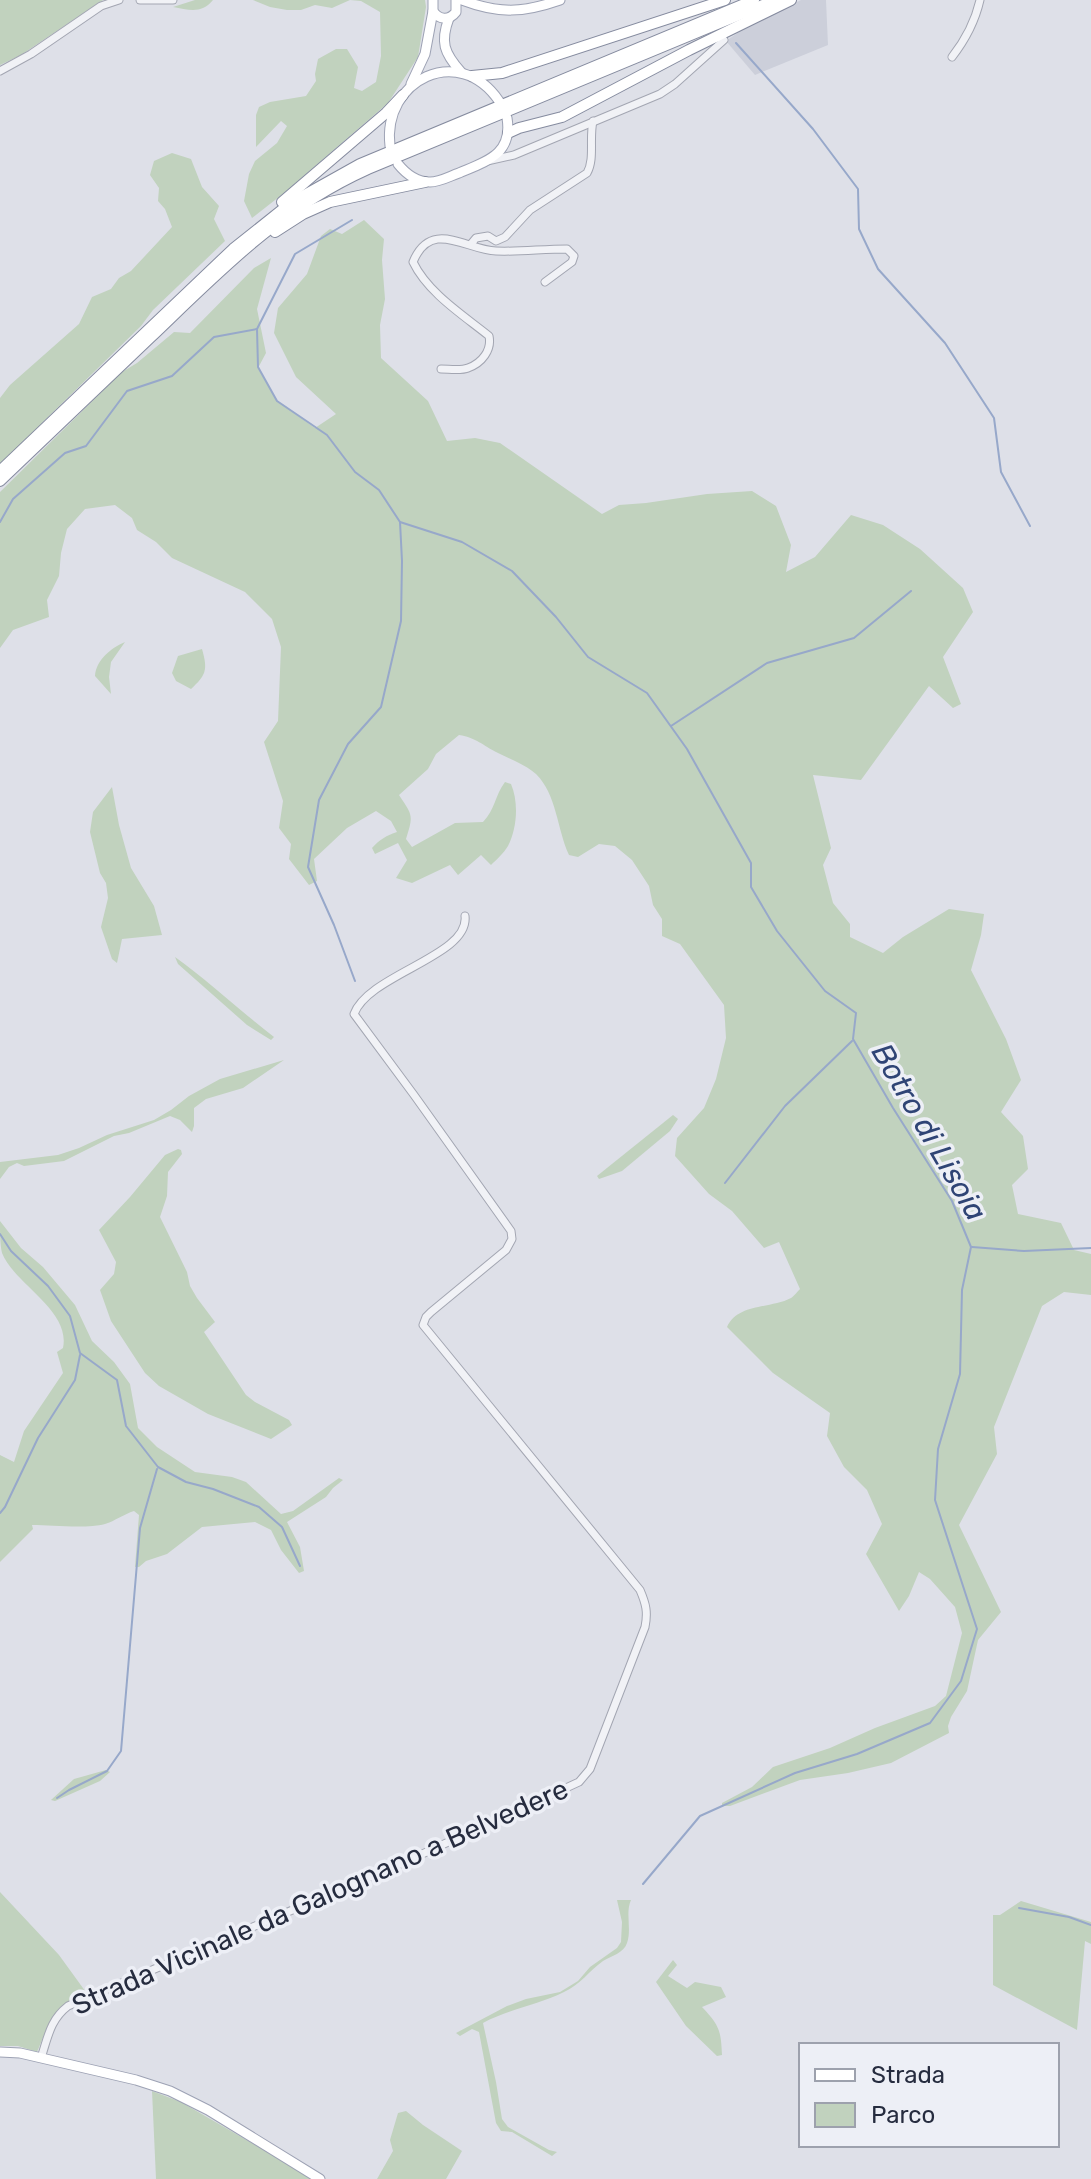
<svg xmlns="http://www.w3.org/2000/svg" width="1091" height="2179" font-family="Rubik,sans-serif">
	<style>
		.built { fill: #cccfda }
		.green { fill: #c1d2be }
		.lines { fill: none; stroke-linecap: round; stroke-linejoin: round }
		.stream { stroke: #97a8ca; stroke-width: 2 }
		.minor-casing { stroke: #a3a6b2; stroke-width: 9 }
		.major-casing { stroke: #9da2b4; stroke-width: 11 }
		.highway-casing { stroke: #858b9f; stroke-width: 12 }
		.minor { stroke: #f1f2f6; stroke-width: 7 }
		.major { stroke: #fff; stroke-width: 9 }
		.highway { stroke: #fff; stroke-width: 10 }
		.labels { text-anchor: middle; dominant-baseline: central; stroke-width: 7; stroke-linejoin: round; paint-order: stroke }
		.street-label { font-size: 28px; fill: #262c3f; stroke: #edeff6 }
		.water-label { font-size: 30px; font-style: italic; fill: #2f4475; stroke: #edeff6 }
	</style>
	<rect width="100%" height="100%" fill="#dee0e8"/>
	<polygon class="built" points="801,0 826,0 828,45 755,75 726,41 749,25"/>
	<g class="green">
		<polygon points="0,0 103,0 21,55 0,65"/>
		<path d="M195 0H213C202 14 189 10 173 7Z"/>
		<polygon points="253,0 425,0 426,7 418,57 388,103 284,193 252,218 244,201 249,174 255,161 277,143 287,126 281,121 256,147 256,115 259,107 270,102 306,96 316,81 315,74 318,59 336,49 347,49 358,67 354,88 362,91 376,82 381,56 380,12 361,1 350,0 332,8 315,5 301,10 287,10 270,7"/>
		<polygon points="172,153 191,159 202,187 219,206 214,219 225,241 153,310 141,326 0,464 0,398 10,385 79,324 92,297 111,289 119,278 131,271 172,227 165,209 158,201 159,188 150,175 154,161"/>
		<path d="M364 220 384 239 382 260 385 299 380 325 381 358 428 401 447 441 475 438 500 443 602 514 619 505 646 503 707 494 752 491 776 506 791 545 786 572 815 557 851 515 883 525 920 549 963 588 973 612 943 657 961 704 953 708 929 686 861 780 813 775 831 848 823 865 833 903 850 924V937L883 953 903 937 949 909 984 914 981 935 971 970 1006 1039 1021 1080 1001 1112 1023 1136 1028 1169 1012 1185 1018 1214 1061 1223 1074 1250 1091 1254V1295L1064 1292 1042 1306 994 1427 997 1454 959 1525 1001 1612 978 1640 967 1691 951 1717 948 1726 949 1733 891 1763 848 1773 800 1780 730 1806H722V1803L752 1787 773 1767 830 1748 875 1728 935 1706 946 1696 962 1633 955 1607 930 1579 919 1572 909 1596 899 1611 866 1554 882 1524 867 1490 844 1467 827 1436 830 1413 773 1373 727 1327C738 1303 770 1309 791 1298 793 1297 798 1291 800 1289L779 1242 764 1248 732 1211 709 1194 675 1156 677 1138 704 1108 716 1079 726 1038 724 1005 680 944 662 936V919L653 905 649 886 632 860 615 846 599 844 578 857 569 855C557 829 557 795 536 774 526 765 510 759 498 753 482 745 477 738 459 735L436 754 428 769 399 795C412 815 414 814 406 839L412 847 455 823 483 822C495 810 495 795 505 782L511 784C519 803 517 828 508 846 504 853 496 860 491 865L481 855 458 875 450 865 412 883 396 878 407 860 398 843 375 854 372 848C379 840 387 835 397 832L391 821 376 811 347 828 314 859 317 881 309 885 289 859 291 844 279 828 283 801 264 742 278 721 281 647 272 619 245 592 172 558 156 542 137 530 132 518 115 505 85 509 67 529 61 553 59 576 47 600 49 617 13 630 0 648V492L122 372 137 363 174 332 190 333 254 268 271 258 257 309 266 353 258 368 277 401 315 428 336 414 296 377 274 333 278 308 307 274 321 236 330 229 342 234Z"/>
		<path d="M125 642 111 662 109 677 111 694 95 676C96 660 111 648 125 642Z"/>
		<path d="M202 649C208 670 206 675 191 689L176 681 172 673 178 656Z"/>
		<polygon points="112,787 119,825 131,868 154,906 162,935 122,939 117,963 112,959 101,927 108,898 106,883 100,873 90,832 93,812"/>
		<path d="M175 957C210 982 240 1011 274 1037L271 1040 247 1025 178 964Z"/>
		<polygon points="284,1060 243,1088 206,1099 194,1108 194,1126 192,1132 180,1120 170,1116 129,1133 114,1136 64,1161 24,1166 17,1163 9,1167 0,1179 0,1162 58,1155 79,1148 107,1135 154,1120 171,1110 189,1096 220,1079"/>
		<polygon points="673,1115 678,1119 670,1131 622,1171 599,1179 597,1176"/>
		<polygon points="178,1149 181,1150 182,1154 168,1172 167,1196 160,1217 187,1272 190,1286 197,1298 215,1322 204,1332 246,1395 255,1402 289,1420 292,1425 271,1439 208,1414 159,1386 145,1373 111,1321 100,1290 114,1274 116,1262 99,1230 130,1197 165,1155"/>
		<path d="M0 1221 21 1248 43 1267 75 1305 92 1341 114 1362 130 1384 138 1428 157 1447 195 1472 232 1477 246 1482 281 1514 293 1511 339 1478 343 1480 333 1488 326 1497 287 1522 300 1547 304 1571 299 1573 281 1550 271 1530 255 1522 202 1527 167 1554 146 1561 139 1567H135L139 1515 134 1511C124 1514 115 1521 105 1524 86 1529 52 1525 32 1525L33 1529 0 1562V1455L14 1462 24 1431 63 1373 57 1352 63 1348C71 1310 14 1284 2 1253 0 1244 0 1232 0 1221Z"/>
		<polygon points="106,1770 110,1772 100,1781 55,1801 51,1800 74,1779"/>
		<path d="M0 1892 59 1955 88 1995C51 2010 52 2017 37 2052L18 2046H0Z"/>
		<path d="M617 1900H631C625 1913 632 1929 627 1943 624 1953 611 1956 603 1961 589 1971 580 1985 564 1992 538 2005 509 2009 483 2023L496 2082 502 2119 508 2127 549 2150 557 2152 552 2156 512 2132 501 2131 496 2123 479 2032 472 2029 460 2036 456 2033 507 2006 526 1999 560 1992 578 1981 590 1967 617 1948 621 1942 622 1922Z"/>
		<polygon points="1021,1901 1091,1922 1091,1944 1085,1941 1077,2030 993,1985 993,1915 1000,1915"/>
		<path d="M673 1960 677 1965 668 1976 687 1988 695 1982 721 1987 726 1997 702 2007C719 2025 721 2030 722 2055L717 2056 686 2026 656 1982Z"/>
		<polygon points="152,2091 181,2102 314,2179 156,2179"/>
		<polygon points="406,2111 423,2125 462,2151 446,2179 377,2179 393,2151 390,2140 398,2113"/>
	</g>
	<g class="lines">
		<g class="stream">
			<polyline points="736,43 813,129 858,189 859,229 878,269 945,343 994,418 1001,472 1030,526"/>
			<polyline points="352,220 295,254 257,329 258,367 277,401 327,435 355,472 379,490 400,522 462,542 512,571 556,617 588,657 647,693 687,749 751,863 751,887 777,931 825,991 856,1013 853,1039 893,1108 952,1201 971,1247 962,1290 960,1374 938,1449 935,1500 977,1629 961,1681 930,1723 857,1754 795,1773 700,1816 643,1884"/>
			<polyline points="0,522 13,499 65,453 86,446 127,391 172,376 214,337 257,329"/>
			<polyline points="671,726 767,663 854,638 911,591"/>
			<polyline points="355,981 334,925 308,867 319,800 348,744 381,707 401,621 402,561 400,522"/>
			<polyline points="725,1183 785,1106 852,1041"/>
			<polyline points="0,1234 11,1251 48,1286 70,1316 80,1353 117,1380 126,1426 158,1467 186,1482 213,1489 259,1507 282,1527 300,1566"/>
			<polyline points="972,1247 1024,1251 1091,1248"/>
			<polyline points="0,1513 5,1507 38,1438 75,1380 80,1355"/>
			<polyline points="57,1798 69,1790 107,1771 121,1751 140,1528 157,1469"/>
			<polyline points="1019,1908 1069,1917 1091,1925"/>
		</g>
		<defs>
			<g id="minor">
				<polyline points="140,0 173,0"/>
				<path d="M952 57C966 39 975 22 980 0"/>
				<polyline points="0,71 31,54 101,6 119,0"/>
				<polyline points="487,161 514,155 660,94 675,84 724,40"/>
				<path d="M471 244 476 238 488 236 496 241 505 237 530 210 587 173C595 159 589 139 593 121"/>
				<path d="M441 369C449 369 461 371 468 368 482 363 492 350 489 336 463 315 428 293 413 262 431 218 466 250 496 251 519 252 543 249 567 249L574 256 572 262 545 282"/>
				<path d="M41 2058C48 2037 50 2020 68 2006L407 1861 579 1782 590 1769 645 1627C648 1612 646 1604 640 1590L423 1325 426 1317 431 1312 506 1250 512 1239 511 1231 414 1095 354 1014C369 974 470 956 465 916"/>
			</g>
			<g id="major">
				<path d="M433 0V11C439 20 449 21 456 12V0"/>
				<path d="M462 0C499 14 523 13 560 0"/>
				<path d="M449 18C440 42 444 53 461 72"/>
				<polyline points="411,84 425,54 433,11"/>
				<path d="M390 146C382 80 459 42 499 101"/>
				<path d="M398 164C406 174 417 182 430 182 440 182 450 176 459 173 487 161 513 154 507 118"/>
				<polyline points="0,2052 20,2053 136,2080 170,2091 208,2110 320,2179"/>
			</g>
			<g id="highway">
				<polyline points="472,76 502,73 725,0"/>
				<polyline points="508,133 519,128 562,117 689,50 791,0"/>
				<polyline points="282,202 386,113 403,95"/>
				<polyline points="275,232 303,214 330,202 425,182"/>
				<polyline points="0,471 233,249 292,202 360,164 754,0"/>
				<path d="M0 481C51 433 101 385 151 337 221 270 279 209 368 169L775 0"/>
			</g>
		</defs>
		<use href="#minor" class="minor-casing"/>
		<use href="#major" class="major-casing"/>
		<use href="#highway" class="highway-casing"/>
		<use href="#minor" class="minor"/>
		<use href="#major" class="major"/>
		<use href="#highway" class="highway"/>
	</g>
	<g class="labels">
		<g class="street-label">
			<text transform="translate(320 1897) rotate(-24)">Strada Vicinale da Galognano a Belvedere</text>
		</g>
		<g class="water-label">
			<text transform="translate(929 1132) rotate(60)">Botro di Lisoia</text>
		</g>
	</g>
	<rect x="799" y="2043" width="260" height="104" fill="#edeff6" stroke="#9da1ad" stroke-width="2"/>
	<rect x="815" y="2069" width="40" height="12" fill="#ffffff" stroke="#9da1ad" stroke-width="2"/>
	<text x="871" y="2083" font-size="24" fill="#262c3f">Strada</text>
	<rect x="815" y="2103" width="40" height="24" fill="#c1d2be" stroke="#9da1ad" stroke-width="2"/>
	<text x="871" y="2123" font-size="24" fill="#262c3f">Parco</text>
</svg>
